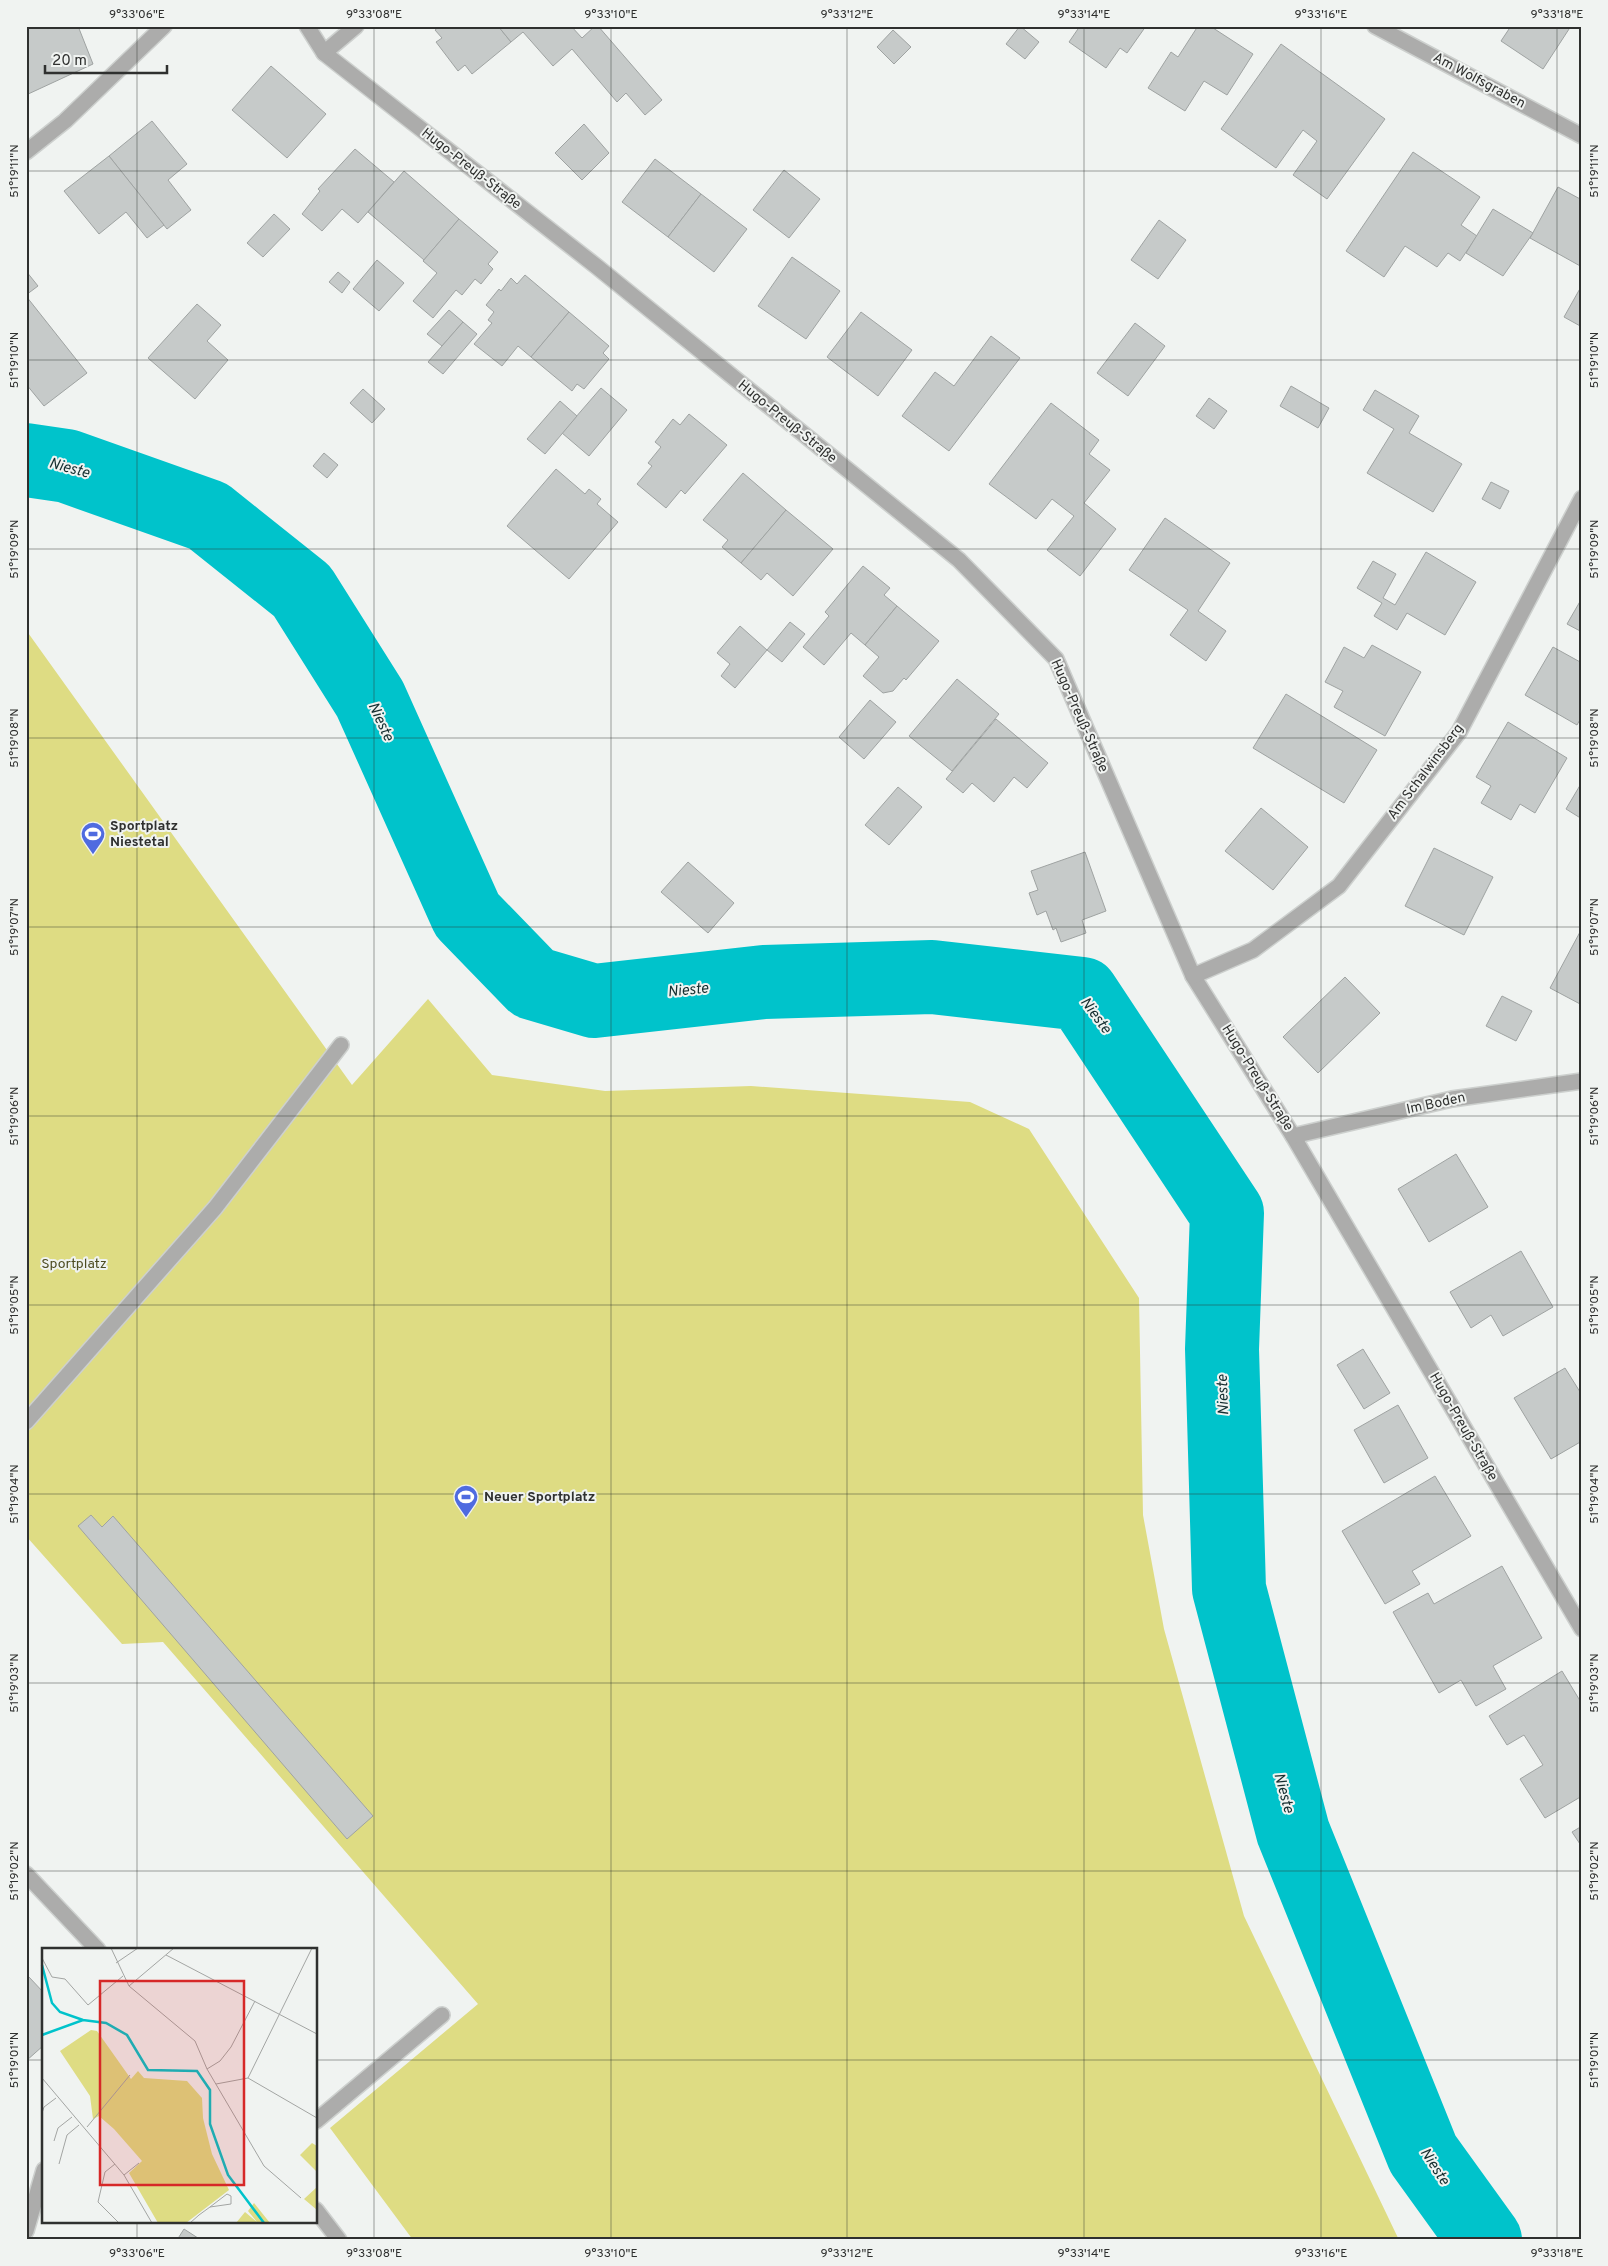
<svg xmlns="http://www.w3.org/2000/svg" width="1608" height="2266" font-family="Overpass,sans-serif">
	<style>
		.green { fill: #dedc83 }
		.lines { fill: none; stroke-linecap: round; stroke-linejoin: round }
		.river { stroke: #00c3cb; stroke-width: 74 }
		.building { fill: #c6cac9; stroke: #9fa3a2 }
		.minor-casing { stroke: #cdd0ce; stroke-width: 18 }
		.minor { stroke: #acacab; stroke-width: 15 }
		.ticks { fill: none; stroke: #2f302f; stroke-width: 1; stroke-opacity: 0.45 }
		.labels { text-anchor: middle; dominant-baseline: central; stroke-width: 4; stroke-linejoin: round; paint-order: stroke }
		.street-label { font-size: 14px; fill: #2f302f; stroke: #f0f3f1 }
		.poi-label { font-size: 14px; font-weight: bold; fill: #2f302f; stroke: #f0f3f1; text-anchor: start }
		.park-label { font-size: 14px; fill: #4e4d22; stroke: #f0f3f1 }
		.water-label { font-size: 15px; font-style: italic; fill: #152e30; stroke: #f0f3f1 }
		.inset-river { fill: none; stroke: #00c3cb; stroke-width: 2.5 }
		.inset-road { fill: none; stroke: #a3a5a3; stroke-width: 1 }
		.view { fill: #d62828; fill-opacity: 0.15; stroke: #d62828; stroke-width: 2.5 }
		.inset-edge { fill: none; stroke: #2f302f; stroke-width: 2.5 }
		.neatline { fill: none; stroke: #2f302f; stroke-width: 2 }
		.ticks-label { font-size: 12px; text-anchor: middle; fill: #2f302f }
	</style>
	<rect width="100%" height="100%" fill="#f0f3f1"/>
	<polygon class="green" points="26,630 352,1085 428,999 492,1075 605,1091 751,1086 970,1102 1029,1129 1139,1298 1143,1515 1164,1629 1244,1916 1399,2240 413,2240 330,2128 478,2004 163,1642 122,1644 26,1536"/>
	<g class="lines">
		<polyline class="river" points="26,460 67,466 208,516 302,591 370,699 467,915 533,983 594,1001 764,982 932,977 1082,994 1227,1213 1222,1349 1229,1589 1293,1832 1423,2154 1485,2240"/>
	</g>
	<g class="building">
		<polygon points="26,26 78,26 93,64 26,95"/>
		<polygon points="440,26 498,26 511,42 472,74 465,65 458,71 436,42 442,38 435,30"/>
		<polygon points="498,26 571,26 582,38 595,26 598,26 662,100 645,115 626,93 617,102 572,49 553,66 523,32 511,42"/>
		<polygon points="1020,26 1039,42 1025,59 1006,44"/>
		<polygon points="1080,26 1146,26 1127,53 1120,48 1106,68 1069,42"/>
		<polygon points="1198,26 1210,26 1253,54 1227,95 1204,81 1185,111 1148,88 1171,52 1178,57"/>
		<polygon points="1511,26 1571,26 1543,69 1501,41"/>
		<polygon points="893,30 911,47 894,64 877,47"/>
		<polygon points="1281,44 1385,119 1327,199 1293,175 1317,141 1303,130 1276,168 1221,129"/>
		<polygon points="271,66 326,114 287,158 232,110"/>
		<polygon points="152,121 187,164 168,180 191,210 167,229 109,156"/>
		<polygon points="584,124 609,153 582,180 555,153"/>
		<polygon points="355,149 394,182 358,223 342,209 322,231 302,214 320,191 318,189"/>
		<polygon points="1413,152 1480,197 1461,225 1477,236 1460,261 1448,253 1437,267 1405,246 1384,277 1346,251"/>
		<polygon points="109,156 164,225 147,238 126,212 99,234 64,191"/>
		<polygon points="655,159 701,194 668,237 622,202"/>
		<polygon points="784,170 820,199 789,238 753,210"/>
		<polygon points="404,171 459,219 424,260 368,212"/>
		<polygon points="1558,187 1582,200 1582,267 1530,238"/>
		<polygon points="701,194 747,229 714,272 668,237"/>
		<polygon points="1493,209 1533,233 1503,276 1466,253"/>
		<polygon points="274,214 290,229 263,257 247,243"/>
		<polygon points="459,219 498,252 488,264 493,269 481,284 475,279 462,295 456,290 433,318 413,301 437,273 423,261"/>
		<polygon points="1159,220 1186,240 1158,279 1131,260"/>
		<polygon points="792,257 840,291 806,339 758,306"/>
		<polygon points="377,260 404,283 379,311 353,289"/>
		<polygon points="26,271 38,286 26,295"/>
		<polygon points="338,272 350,282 342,293 329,282"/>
		<polygon points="525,275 569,312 531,357 518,346 502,366 474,344 492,323 488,320 494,312 486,305 499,289 501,291 511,278 517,284"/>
		<polygon points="1582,285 1582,327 1564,317"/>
		<polygon points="26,296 87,373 44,406 26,384"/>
		<polygon points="197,304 221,325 207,341 228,360 195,399 148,358"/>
		<polygon points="449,310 463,322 442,346 427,334"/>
		<polygon points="569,312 609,346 603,353 609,359 584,389 577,384 572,391 531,357"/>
		<polygon points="861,312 912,350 878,396 827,357"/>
		<polygon points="463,322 477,334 443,374 428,362"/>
		<polygon points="1135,323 1165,346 1128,396 1097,373"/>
		<polygon points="991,336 1020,358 949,451 902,416 935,372 954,386"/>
		<polygon points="1291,386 1329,408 1318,428 1280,406"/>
		<polygon points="601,388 627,410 589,456 562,433"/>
		<polygon points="363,389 385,409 372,423 350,403"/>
		<polygon points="1375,390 1419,416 1409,433 1462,464 1433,512 1367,473 1394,429 1363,410"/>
		<polygon points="1209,398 1227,411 1214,429 1196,416"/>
		<polygon points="560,401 577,416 545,454 527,439"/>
		<polygon points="1051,403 1099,440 1089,454 1110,470 1084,503 1116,529 1080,576 1047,550 1074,516 1052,499 1036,519 989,484"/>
		<polygon points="689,414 727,445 685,494 681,490 666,508 637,484 652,466 648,463 661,447 655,442 673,419 680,425"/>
		<polygon points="324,453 338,465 327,478 313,466"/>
		<polygon points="556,469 585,494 589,489 601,499 597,504 618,522 569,579 507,526"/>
		<polygon points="743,473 786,510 741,563 722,547 728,540 703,520"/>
		<polygon points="1491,482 1509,491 1500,509 1482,499"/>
		<polygon points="786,510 833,549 793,596 767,573 761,580 741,563"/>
		<polygon points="1165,518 1230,563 1198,611 1226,631 1206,661 1170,635 1188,610 1129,570"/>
		<polygon points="1426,552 1476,582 1445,635 1407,613 1397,630 1374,616 1382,603 1357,588 1373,561 1396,574 1383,598 1395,605"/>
		<polygon points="863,566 890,588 884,595 897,606 865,645 851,633 824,665 803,647 829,616 825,612"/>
		<polygon points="1582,598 1582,632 1567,624"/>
		<polygon points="897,606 939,641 906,680 904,678 893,691 883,693 863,676 879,657 865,645"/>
		<polygon points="790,622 805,634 782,662 767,650"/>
		<polygon points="740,626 767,650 735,688 721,676 730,664 717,653"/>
		<polygon points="1372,645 1421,672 1385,736 1334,707 1343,691 1325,682 1344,647 1364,658"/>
		<polygon points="1553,647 1582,663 1582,716 1577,725 1525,695"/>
		<polygon points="957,679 999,714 952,771 909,736"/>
		<polygon points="1286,694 1377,750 1344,803 1253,748"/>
		<polygon points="870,700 896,722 864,759 839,737"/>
		<polygon points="996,719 1048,763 1027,788 1014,777 994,802 972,783 963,793 946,779"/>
		<polygon points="1508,722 1567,758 1535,813 1520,804 1511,820 1481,803 1491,786 1476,777"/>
		<polygon points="1582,782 1582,819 1566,809"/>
		<polygon points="898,787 922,807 889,845 865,825"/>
		<polygon points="1261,808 1308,847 1273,890 1225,851"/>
		<polygon points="1434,848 1493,877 1464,935 1405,906"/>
		<polygon points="1085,852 1106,911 1082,920 1086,933 1061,942 1056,928 1053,930 1046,911 1037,915 1029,893 1038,890 1031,871"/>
		<polygon points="688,862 734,903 708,933 661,892"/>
		<polygon points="1580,932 1582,933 1582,1005 1550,988"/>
		<polygon points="1345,977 1380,1013 1318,1073 1283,1037"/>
		<polygon points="1502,996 1532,1011 1516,1041 1486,1026"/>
		<polygon points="1456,1154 1488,1207 1429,1242 1398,1189"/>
		<polygon points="1521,1251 1553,1307 1503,1336 1491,1315 1471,1328 1450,1292"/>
		<polygon points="1363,1349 1390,1393 1364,1409 1337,1365"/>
		<polygon points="1565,1368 1582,1395 1582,1441 1551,1459 1514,1398"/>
		<polygon points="1398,1405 1428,1458 1384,1483 1354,1430"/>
		<polygon points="1435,1476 1471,1536 1412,1571 1420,1584 1385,1604 1342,1531"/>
		<polygon points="91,1515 102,1527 113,1516 373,1816 347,1839 78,1526"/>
		<polygon points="1502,1566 1542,1638 1493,1666 1506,1689 1476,1706 1461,1680 1439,1693 1393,1612 1428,1593 1434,1604"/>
		<polygon points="1562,1671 1582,1704 1582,1796 1545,1818 1520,1779 1543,1765 1524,1735 1507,1745 1489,1716"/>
		<polygon points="1582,1826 1582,1847 1572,1832"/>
		<polygon points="29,1977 44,1993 44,2045 26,2061 26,1979"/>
		<polygon points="184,2229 201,2240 177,2240"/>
	</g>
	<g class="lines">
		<defs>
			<g id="minor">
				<polyline points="307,26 324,53 596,266 959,560 1056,659 1193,976 1293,1136 1582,1629"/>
				<polyline points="1375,26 1582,136"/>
				<polyline points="324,53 356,26"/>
				<polyline points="26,152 65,121 164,26"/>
				<polyline points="1193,976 1253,950 1339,886 1459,732 1582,498"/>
				<polyline points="1293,1136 1452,1099 1582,1081"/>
				<polyline points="26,1422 215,1208 341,1045"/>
				<polyline points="26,1874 98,1950"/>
				<polyline points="316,2121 442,2015"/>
				<polyline points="316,2210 339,2240"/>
				<polyline points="26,2231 44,2170"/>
			</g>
		</defs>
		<use href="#minor" class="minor-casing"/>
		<use href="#minor" class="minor"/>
	</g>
	<path class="ticks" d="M137 26V1950M374 26V2240M611 26V2240M847 26V2240M1084 26V2240M1321 26V2240M1557 26V2240M26 171H1582M26 360H1582M26 549H1582M26 738H1582M26 927H1582M26 1116H1582M26 1305H1582M26 1494H1582M26 1683H1582M26 1871H1582M26 2060H44M316 2060H1582M137 2222V2240"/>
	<defs>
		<symbol id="stadium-pin" viewBox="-11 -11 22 30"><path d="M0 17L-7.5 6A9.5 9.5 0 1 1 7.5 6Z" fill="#4f6be0" stroke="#f0f3f1"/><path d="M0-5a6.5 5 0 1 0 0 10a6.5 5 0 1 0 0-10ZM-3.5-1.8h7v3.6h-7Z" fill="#fff"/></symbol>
	</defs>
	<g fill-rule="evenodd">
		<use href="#stadium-pin" x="79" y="820" width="28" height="38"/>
		<use href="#stadium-pin" x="452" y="1483" width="28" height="38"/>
	</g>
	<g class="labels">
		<g class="street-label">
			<text transform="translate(1479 81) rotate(28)">Am Wolfsgraben</text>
			<text transform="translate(471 169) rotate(38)">Hugo-Preuß-Straße</text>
			<text transform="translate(787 422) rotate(39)">Hugo-Preuß-Straße</text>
			<text transform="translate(1079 716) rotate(66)">Hugo-Preuß-Straße</text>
			<text transform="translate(1426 772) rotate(-53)">Am Schalwinsberg</text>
			<text transform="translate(1257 1078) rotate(58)">Hugo-Preuß-Straße</text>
			<text transform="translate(1436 1104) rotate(-12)">Im Boden</text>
			<text transform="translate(1463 1427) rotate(60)">Hugo-Preuß-Straße</text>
		</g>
		<g class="poi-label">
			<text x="110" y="826">Sportplatz<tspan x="110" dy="16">Niestetal</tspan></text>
			<text x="484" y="1497">Neuer Sportplatz</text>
		</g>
		<g class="park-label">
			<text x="74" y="1264">Sportplatz</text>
		</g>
		<g class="water-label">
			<text transform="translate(69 469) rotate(15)">Nieste</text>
			<text transform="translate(380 722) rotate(65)">Nieste</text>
			<text transform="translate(688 991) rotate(-6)">Nieste</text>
			<text transform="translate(1095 1016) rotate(53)">Nieste</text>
			<text transform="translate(1224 1395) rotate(-92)">Nieste</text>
			<text transform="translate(1283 1793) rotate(75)">Nieste</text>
			<text transform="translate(1434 2167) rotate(57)">Nieste</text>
		</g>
	</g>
	<g transform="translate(42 1948)">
		<rect width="275" height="275" fill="#f0f3f1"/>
		<path d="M49 82 55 83 89 131 96 123 102 130 145 133 160 150 161 170 170 206 187 242 144 275H116L87 225 100 213 72 181 57 168 51 171 48 148 18 103ZM270 195 275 198V224L258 207ZM275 239V262L262 251ZM212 255 228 275H194L203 264 215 274 206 263Z" fill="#dedc83"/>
		<path class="inset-river" d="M0 17 10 55 18 64 41 72M0 87 41 72 64 75 85 87 106 122 155 123 168 142V176L186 227 222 275"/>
		<path class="inset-road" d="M69 0 87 38 153 93 165 121 222 218 259 250M124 7 275 86M0 10 10 29 23 31 46 57 81 28M74 15 96 0M87 38 132 0M165 121 178 113 189 99 213 53M0 130 82 227 110 275M206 130 275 170M174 136 206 130 270 0M0 165 2 159 14 150M45 179 88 127M12 193 16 180 30 169M17 216 25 187 37 177M73 216 63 224 56 254 77 275M82 227 97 215M148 275 157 267 168 259 185 246 189 248V256L168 259"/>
		<path class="view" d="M58 33H202V237H58Z"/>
		<rect width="275" height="275" class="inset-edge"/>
	</g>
	<rect width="1608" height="2266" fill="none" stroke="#f0f3f1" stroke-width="55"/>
	<path d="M45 65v8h122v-8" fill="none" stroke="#2f302f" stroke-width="2.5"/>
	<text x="52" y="65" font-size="15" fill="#2f302f" stroke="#f0f3f1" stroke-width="4" paint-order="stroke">20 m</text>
	<rect x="28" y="28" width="1552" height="2210" class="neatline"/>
	<g class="ticks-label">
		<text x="137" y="18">9°33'06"E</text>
		<text x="374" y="18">9°33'08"E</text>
		<text x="611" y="18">9°33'10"E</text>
		<text x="847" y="18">9°33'12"E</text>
		<text x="1084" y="18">9°33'14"E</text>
		<text x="1321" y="18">9°33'16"E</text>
		<text x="1557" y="18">9°33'18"E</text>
		<text transform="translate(14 171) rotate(-90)" y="4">51°19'11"N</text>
		<text transform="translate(1594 171) rotate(-90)" y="4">51°19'11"N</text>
		<text transform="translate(14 360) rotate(-90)" y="4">51°19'10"N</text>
		<text transform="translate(1594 360) rotate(-90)" y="4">51°19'10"N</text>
		<text transform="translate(14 549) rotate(-90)" y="4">51°19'09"N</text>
		<text transform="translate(1594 549) rotate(-90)" y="4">51°19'09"N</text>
		<text transform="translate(14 738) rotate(-90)" y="4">51°19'08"N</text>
		<text transform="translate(1594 738) rotate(-90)" y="4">51°19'08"N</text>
		<text transform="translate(14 927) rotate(-90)" y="4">51°19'07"N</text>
		<text transform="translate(1594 927) rotate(-90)" y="4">51°19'07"N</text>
		<text transform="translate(14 1116) rotate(-90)" y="4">51°19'06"N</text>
		<text transform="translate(1594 1116) rotate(-90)" y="4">51°19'06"N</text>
		<text transform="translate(14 1305) rotate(-90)" y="4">51°19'05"N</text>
		<text transform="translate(1594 1305) rotate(-90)" y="4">51°19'05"N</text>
		<text transform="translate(14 1494) rotate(-90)" y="4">51°19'04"N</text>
		<text transform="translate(1594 1494) rotate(-90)" y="4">51°19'04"N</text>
		<text transform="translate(14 1683) rotate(-90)" y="4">51°19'03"N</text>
		<text transform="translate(1594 1683) rotate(-90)" y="4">51°19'03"N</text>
		<text transform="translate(14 1871) rotate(-90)" y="4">51°19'02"N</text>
		<text transform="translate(1594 1871) rotate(-90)" y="4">51°19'02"N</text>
		<text transform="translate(14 2060) rotate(-90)" y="4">51°19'01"N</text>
		<text transform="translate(1594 2060) rotate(-90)" y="4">51°19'01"N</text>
		<text x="137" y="2257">9°33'06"E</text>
		<text x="374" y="2257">9°33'08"E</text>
		<text x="611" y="2257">9°33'10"E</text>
		<text x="847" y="2257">9°33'12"E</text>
		<text x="1084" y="2257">9°33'14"E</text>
		<text x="1321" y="2257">9°33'16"E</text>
		<text x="1557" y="2257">9°33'18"E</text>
	</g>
</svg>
